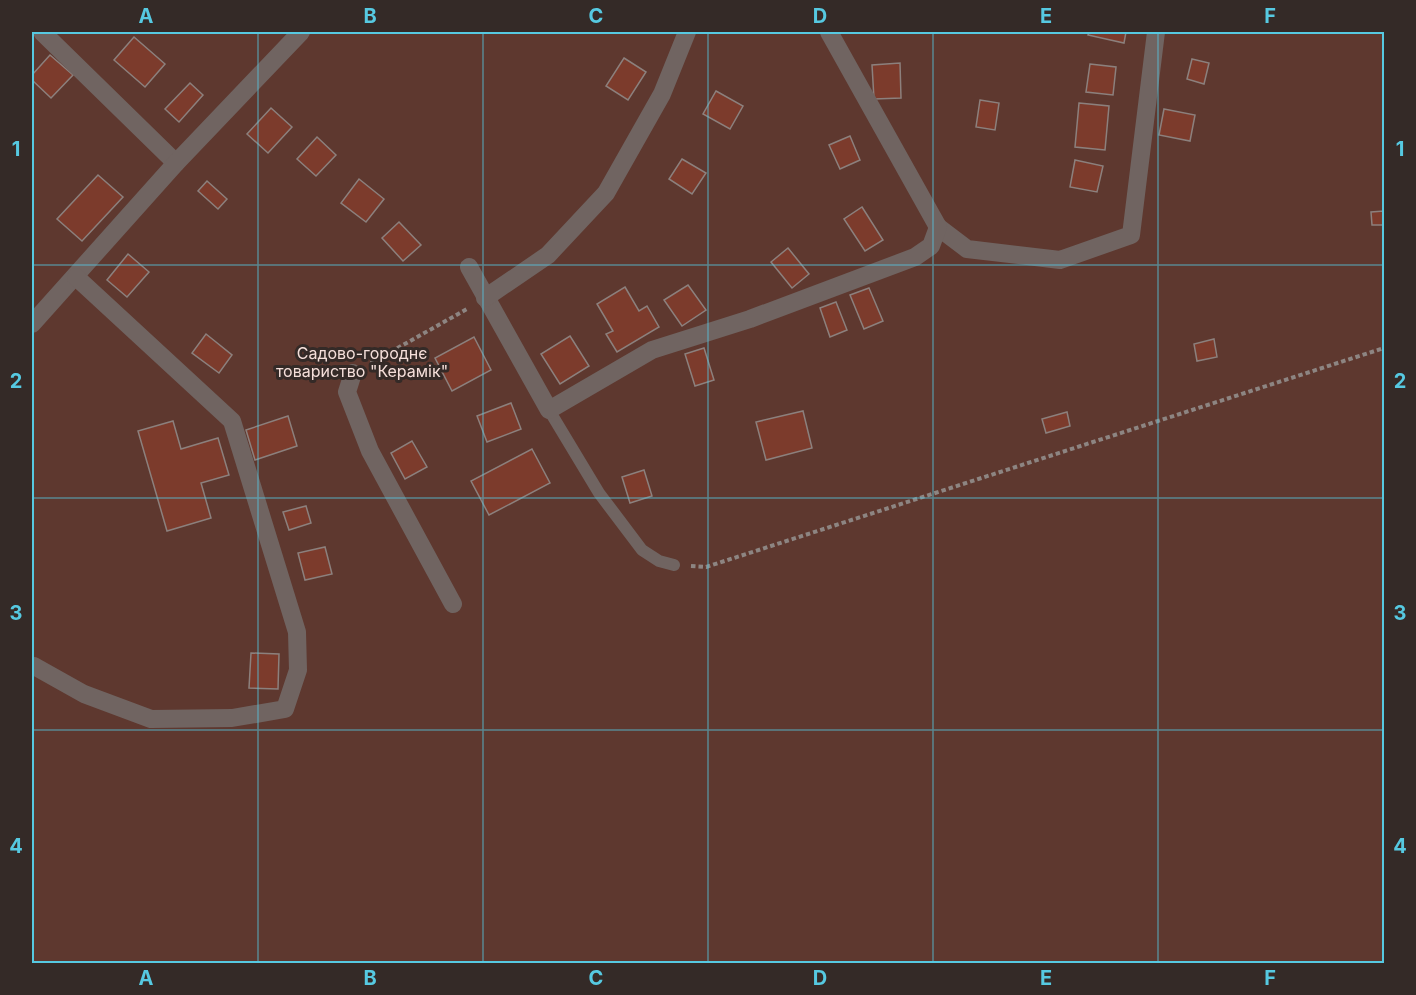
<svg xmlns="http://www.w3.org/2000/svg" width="1416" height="995" font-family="Inter,sans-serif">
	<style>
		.green { fill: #5e382f }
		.building { fill: #7c3b2c; stroke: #8c807d; stroke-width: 1.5 }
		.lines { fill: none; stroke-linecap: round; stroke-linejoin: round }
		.path { stroke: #8d8582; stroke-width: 4; stroke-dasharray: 4.5 3; stroke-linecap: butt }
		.service { stroke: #706461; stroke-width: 12 }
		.minor { stroke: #706461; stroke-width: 18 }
		.grid { fill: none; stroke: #56c9e1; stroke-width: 1.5; stroke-opacity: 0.55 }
		.labels { text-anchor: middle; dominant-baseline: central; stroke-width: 6; stroke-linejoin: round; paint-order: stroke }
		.park-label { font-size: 16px; fill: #f5dfda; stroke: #342a27 }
		.neatline { fill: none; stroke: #56c9e1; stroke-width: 2 }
		.grid-label { font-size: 20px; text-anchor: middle; font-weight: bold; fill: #56c9e1 }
	</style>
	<rect width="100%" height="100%" fill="#342a27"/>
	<rect class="green" x="32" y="32" width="1352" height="931"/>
	<g class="building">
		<polygon points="1089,32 1126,32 1124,43 1088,35"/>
		<polygon points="134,37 165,64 145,87 114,60"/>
		<polygon points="50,55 73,75 51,98 32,80 32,75"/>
		<polygon points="624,58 646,72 628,100 606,86"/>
		<polygon points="1192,59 1209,63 1204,84 1187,79"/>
		<polygon points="900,63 901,98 874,99 872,65"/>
		<polygon points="1090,64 1116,67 1113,95 1086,92"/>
		<polygon points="190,83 203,95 179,122 165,109"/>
		<polygon points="716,91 743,106 730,129 703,114"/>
		<polygon points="980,100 999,103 995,130 976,127"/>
		<polygon points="1079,103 1109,106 1105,150 1075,147"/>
		<polygon points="271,108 292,127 268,153 247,134"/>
		<polygon points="1164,109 1195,115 1190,141 1159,135"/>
		<polygon points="850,136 860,160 840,169 829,145"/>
		<polygon points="317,137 336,155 316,176 297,159"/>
		<polygon points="682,159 706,173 692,194 669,179"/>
		<polygon points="1075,160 1103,166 1097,192 1070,187"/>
		<polygon points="98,175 123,197 82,241 57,219"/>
		<polygon points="359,179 384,199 366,222 341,203"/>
		<polygon points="207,181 227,199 218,209 198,191"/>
		<polygon points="862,207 883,240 865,251 844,219"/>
		<polygon points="1384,211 1384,225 1372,225 1371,212"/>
		<polygon points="399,222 421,245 403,261 382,238"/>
		<polygon points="788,248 809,274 792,288 771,262"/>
		<polygon points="128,254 149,272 127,297 107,280"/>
		<polygon points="688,285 706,310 682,326 664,300"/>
		<polygon points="625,287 639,311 647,306 659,327 617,352 606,334 613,331 597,304"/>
		<polygon points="869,288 883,321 864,329 850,295"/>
		<polygon points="836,302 847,330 830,337 820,308"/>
		<polygon points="206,334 232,355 219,373 192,353"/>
		<polygon points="570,336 589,366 560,384 541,354"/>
		<polygon points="474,337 491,370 452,391 435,358"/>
		<polygon points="1214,339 1217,357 1197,361 1194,344"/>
		<polygon points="704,348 714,380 695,386 685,354"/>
		<polygon points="511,403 521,429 487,442 477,416"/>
		<polygon points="803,411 812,448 766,460 756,422"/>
		<polygon points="1067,412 1070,426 1046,433 1042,419"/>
		<polygon points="288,416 297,446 255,460 246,430"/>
		<polygon points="173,421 181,449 218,438 229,475 201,483 211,518 167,531 138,431"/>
		<polygon points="412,441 427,467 405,479 391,453"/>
		<polygon points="532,449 550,483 489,515 471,481"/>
		<polygon points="644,470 652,496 630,503 622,477"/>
		<polygon points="306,506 311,523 289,530 283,512"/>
		<polygon points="325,547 332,574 305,580 298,553"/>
		<polygon points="251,653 279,654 278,689 249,688"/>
	</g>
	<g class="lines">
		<g class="path">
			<polyline points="371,363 467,309"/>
			<polyline points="691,566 706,567 1384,348"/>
		</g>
		<polyline class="service" points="549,410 599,493 642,550 659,561 674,565"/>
		<g class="minor">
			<polyline points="42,32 176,163"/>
			<polyline points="938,227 967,249 1060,260 1131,235 1156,32"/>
			<polyline points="469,267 549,410 652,350 750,319 915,257 931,246 938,227 829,32"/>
			<polyline points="485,298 548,255 606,193 662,94 687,32"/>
			<polyline points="32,324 176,163 301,32"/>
			<polyline points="353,373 347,392 370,451 453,604"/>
			<polyline points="34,666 84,694 151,719 232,718 285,709 298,670 297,632 232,421 76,277"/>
		</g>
	</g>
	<path class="grid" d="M258 32V964M483 32V964M708 32V964M933 32V964M1158 32V964M32 265H1384M32 498H1384M32 730H1384"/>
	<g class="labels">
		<g class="park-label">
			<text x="362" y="353">Садово-городнє<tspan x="362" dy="18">товариство "Керамік"</tspan></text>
		</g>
	</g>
	<rect width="1416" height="995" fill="none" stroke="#342a27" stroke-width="66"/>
	<rect x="33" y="33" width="1350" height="929" class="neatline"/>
	<g class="grid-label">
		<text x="146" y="23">A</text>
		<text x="370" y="23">B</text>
		<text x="596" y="23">C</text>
		<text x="820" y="23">D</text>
		<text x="1046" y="23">E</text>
		<text x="1270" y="23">F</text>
		<text x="16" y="156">1</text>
		<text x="1400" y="156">1</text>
		<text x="16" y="388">2</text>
		<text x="1400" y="388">2</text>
		<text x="16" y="620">3</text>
		<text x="1400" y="620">3</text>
		<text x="16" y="853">4</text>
		<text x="1400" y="853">4</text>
		<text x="146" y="985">A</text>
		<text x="370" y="985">B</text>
		<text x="596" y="985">C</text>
		<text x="820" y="985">D</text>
		<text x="1046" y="985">E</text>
		<text x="1270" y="985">F</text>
	</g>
</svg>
